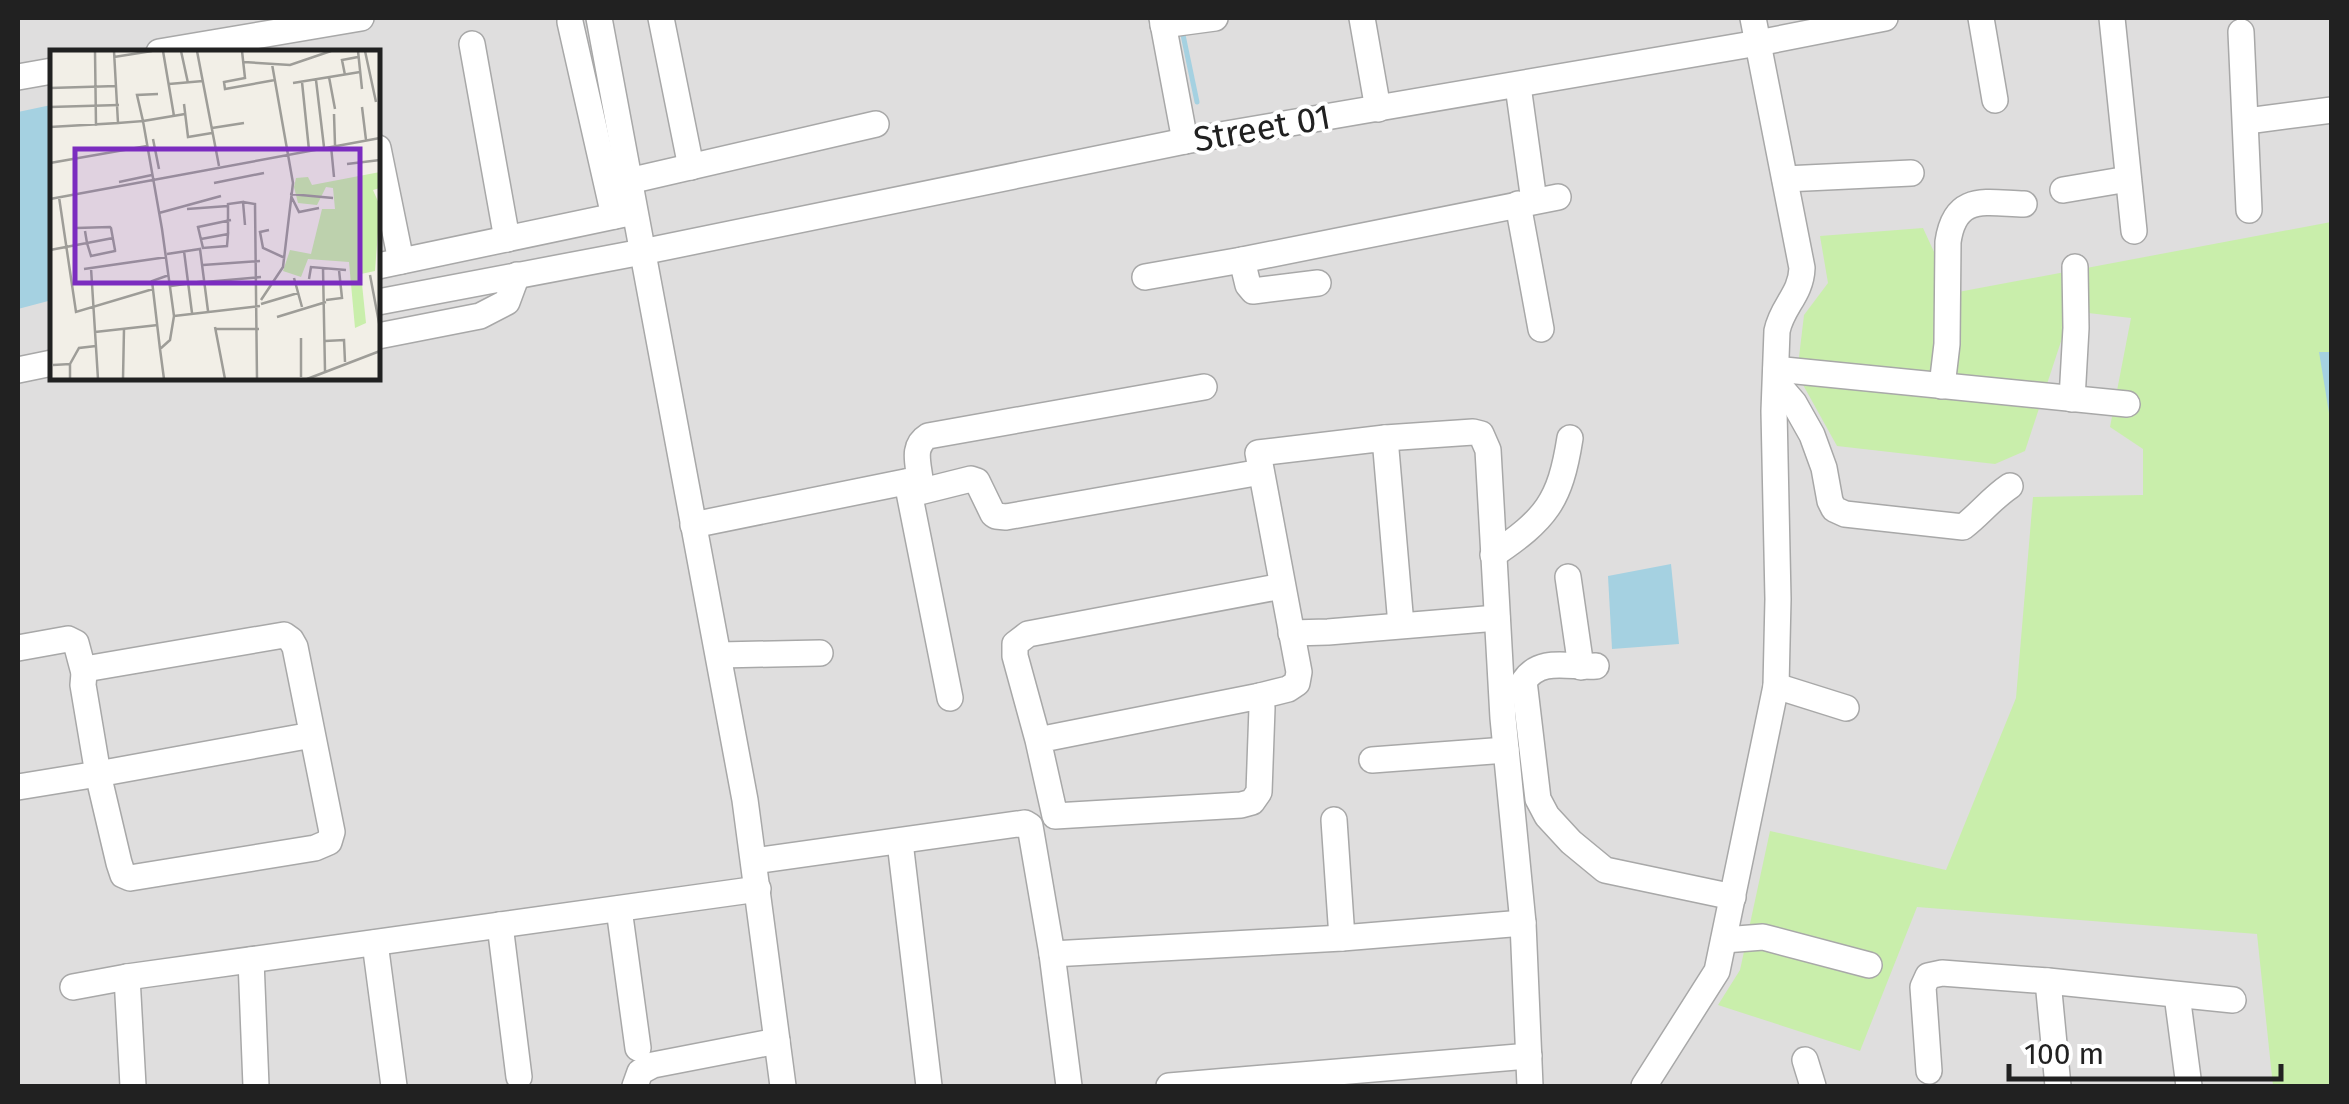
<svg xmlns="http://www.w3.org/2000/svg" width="2349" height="1104" font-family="'Fira Sans',sans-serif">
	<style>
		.residential { fill: #dfdede; fill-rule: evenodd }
		.grass { fill: #c9eeab }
		.water { fill: #a5d1e1 }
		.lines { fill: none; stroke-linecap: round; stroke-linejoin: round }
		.stream { stroke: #a5d1e1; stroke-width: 5 }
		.minor-casing { stroke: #a8a8a8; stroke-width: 28 }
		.minor { stroke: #fff; stroke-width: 25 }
		.labels { text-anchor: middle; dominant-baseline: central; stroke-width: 8; stroke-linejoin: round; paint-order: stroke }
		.street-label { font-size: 35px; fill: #212121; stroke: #fff }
		.inset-road { fill: none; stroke: #9e9d98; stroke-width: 2.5 }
		.view { fill: #7b2cbf; fill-opacity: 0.15; stroke: #7b2cbf; stroke-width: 5 }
		.inset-edge { fill: none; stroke: #212121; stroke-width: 5 }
	</style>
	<rect width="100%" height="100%" fill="#f2efe7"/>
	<path class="residential" d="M18 18H2331V1086H18ZM52 52H378V378H52Z"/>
	<polygon class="grass" points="2331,222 2331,1086 2273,1086 2257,934 1917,907 1860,1051 1718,1005 1740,970 1770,831 1946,870 2016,698 2033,497 2143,495 2143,449 2110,427 2131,318 2071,311 2025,451 1995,464 1837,446 1797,374 1804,315 1828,283 1820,236 1923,228 1953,293"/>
	<g class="water">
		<polygon points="51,105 52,300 18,309 18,112"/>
		<polygon points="2319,352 2331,352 2331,425"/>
		<polygon points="1671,564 1679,644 1612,649 1608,576"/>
	</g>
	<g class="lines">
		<polyline class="stream" points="1182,30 1197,102"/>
		<defs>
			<g id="minor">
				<polyline points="599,18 745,800 783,1086"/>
				<polyline points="661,18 691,167"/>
				<polyline points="1162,18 1185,141"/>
				<polyline points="1362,18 1378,109"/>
				<polyline points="1981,18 1995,100"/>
				<polyline points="2112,18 2134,231"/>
				<polyline points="570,22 614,216"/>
				<polyline points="1163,25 1215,18"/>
				<polyline points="2241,32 2249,210"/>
				<polyline points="472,44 507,239"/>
				<polyline points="159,52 361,18"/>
				<polyline points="18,77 52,71"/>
				<polyline points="1518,86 1534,201"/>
				<polyline points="2247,121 2332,110"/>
				<polyline points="378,148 401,261"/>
				<polyline points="1785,179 1911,173"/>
				<polyline points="629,181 876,124"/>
				<polyline points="2063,190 2128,179"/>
				<polyline points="1518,204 1541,329"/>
				<polyline points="1242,260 1248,285 1253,291 1318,283"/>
				<polyline points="378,266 634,212"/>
				<polyline points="1145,277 1242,260 1558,197"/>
				<polyline points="378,302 642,252 1185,141 1758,43 1885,18"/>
				<polyline points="378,336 480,316 507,302 517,275"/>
				<polyline points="1776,369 2127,404"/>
				<polyline points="18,370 52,363"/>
				<path d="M1776 382 1794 403 1812 435 1824 468 1830 501 1834 509 1845 514 1963 527C1980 514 1992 498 2010 486"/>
				<path d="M1942 386 1947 344 1948 242C1955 193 1985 203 2024 204"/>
				<polyline points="2072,399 2076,328 2075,267"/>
				<polyline points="1385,438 1473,432 1481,434 1488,450 1503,718 1523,923 1530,1086"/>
				<polyline points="907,482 950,698"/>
				<polyline points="911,494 971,479 977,481 993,514 996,516 1006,517 1261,472"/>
				<path d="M693 525 920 479C918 462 912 446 928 436L1204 387"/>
				<path d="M1493 555C1546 519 1560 502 1570 438"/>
				<polyline points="1568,577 1581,667"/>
				<polyline points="1291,633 1328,632 1497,618"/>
				<polyline points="18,648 68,639 76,643 84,673 83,685 98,774 18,787"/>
				<polyline points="720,655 820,653"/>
				<path d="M1596 666C1570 668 1541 656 1524 681L1538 799 1547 816 1571 842 1605 870 1733 897"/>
				<polyline points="84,673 91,668 284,635 291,640 295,647 332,832 329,842 315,848 130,878 123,875 119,863 98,774 312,735"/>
				<polyline points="1776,686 1846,708"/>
				<polyline points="1260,696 1288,689 1297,683 1299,672 1258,453 1385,438 1401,625"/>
				<polyline points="1038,740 1260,696 1262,708 1259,792 1252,802 1241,805 1055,816 1038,740 1015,656 1015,644 1028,634 1282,586"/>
				<polyline points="1372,760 1506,750"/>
				<polyline points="1334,820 1342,938"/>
				<polyline points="900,842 929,1086"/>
				<polyline points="754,861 1025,823 1030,826 1052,954 1069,1086"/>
				<polyline points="619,909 638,1048"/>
				<polyline points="500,925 519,1077"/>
				<polyline points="1724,940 1763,937 1869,965"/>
				<polyline points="375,943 394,1086"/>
				<polyline points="1052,954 1342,938 1523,923"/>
				<polyline points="251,960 256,1086"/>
				<polyline points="127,977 133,1086"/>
				<polyline points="2048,981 2058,1086"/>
				<polyline points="73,987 127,977 758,889"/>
				<polyline points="2177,995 2189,1086"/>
				<polyline points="1805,1060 1813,1086"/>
				<polyline points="1929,1071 1923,987 1928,976 1942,973 2048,981 2233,1000"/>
				<polyline points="635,1086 640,1072 653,1065 777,1041"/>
				<polyline points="1169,1086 1529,1056"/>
				<path d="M1644 1086 1717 971 1776 686 1778 599 1774 411 1777 331C1782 306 1801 295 1802 268L1753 18"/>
			</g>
		</defs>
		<use href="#minor" class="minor-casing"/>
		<use href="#minor" class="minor"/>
	</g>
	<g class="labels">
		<g class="street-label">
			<text transform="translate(1262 128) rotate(-10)">Street 01</text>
		</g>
	</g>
	<g transform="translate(50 50)">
		<rect width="330" height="330" fill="#f2efe7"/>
		<path d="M330 122V138L323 140 330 156 325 221 311 224 316 273 305 278 299 212 258 209 251 227 233 221 240 200 261 204 272 159H285L283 138 276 137 267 155 248 153 244 137 246 128 258 127 262 135Z" fill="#c9eeab"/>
		<path class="inset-road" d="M45 1 46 76M113 1 124 66M131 1 138 33M147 1 169 116M192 1 195 28 174 32 175 39 225 30M308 1 312 39M315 1 326 52M64 7 102 1M194 12 240 15 281 1M295 25 292 10 308 7M279 27 285 59M266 30 274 97M252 32 259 100M243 33 310 22M119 34 153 31M0 38 67 36M108 44 87 45 93 71 135 64M134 54 138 87 162 83M0 57 69 55M312 57 316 90M284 64 285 95M68 73 93 71 112 179 124 266 120 290 110 299 114 329M0 77 68 73 64 1M162 78 194 73M103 89 109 119M281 96 284 127M0 113 97 96M297 114 330 110M69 132 102 125M164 133 214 123M240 144 283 148M241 146 249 162 269 158M9 147 26 262 103 239M0 149 330 88M193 152 205 154 207 329M137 159 178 156M109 163 171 146M26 178 60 177 61 178 65 200V201L41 206 37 193 63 188M219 180 210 182 213 198 235 208M178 184V154L193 152 195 175M151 189 178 184 177 196 153 198 148 177 181 170M0 200 37 193 35 181M134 201 142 263M117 204 150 199 158 261M153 215 210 211M41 218 48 329M273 218 275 321M34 219 117 207M320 225 330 278M244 228 252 257M259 229 261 217 296 220M155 232 211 227M121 236 155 231M211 250 233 217 243 133 222 14M276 250 292 248 289 220M211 254 248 243M124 266 210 256M227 267 276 252M165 277 175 329M165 279H209M45 282 108 275M275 291 294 290 295 312M110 299 102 231 119 225M20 314 29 298 46 296M3 315 20 314V329M251 327V288M73 329 74 279M257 329 330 301"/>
		<path class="view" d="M25 99H310V233H25Z"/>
		<rect width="330" height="330" class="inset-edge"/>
	</g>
	<rect width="2349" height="1104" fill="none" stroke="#212121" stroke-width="40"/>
	<path d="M2009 1064v15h272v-15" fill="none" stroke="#212121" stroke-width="5"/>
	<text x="2024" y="1064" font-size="30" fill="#212121" stroke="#ffffff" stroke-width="8" paint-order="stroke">100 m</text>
</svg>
